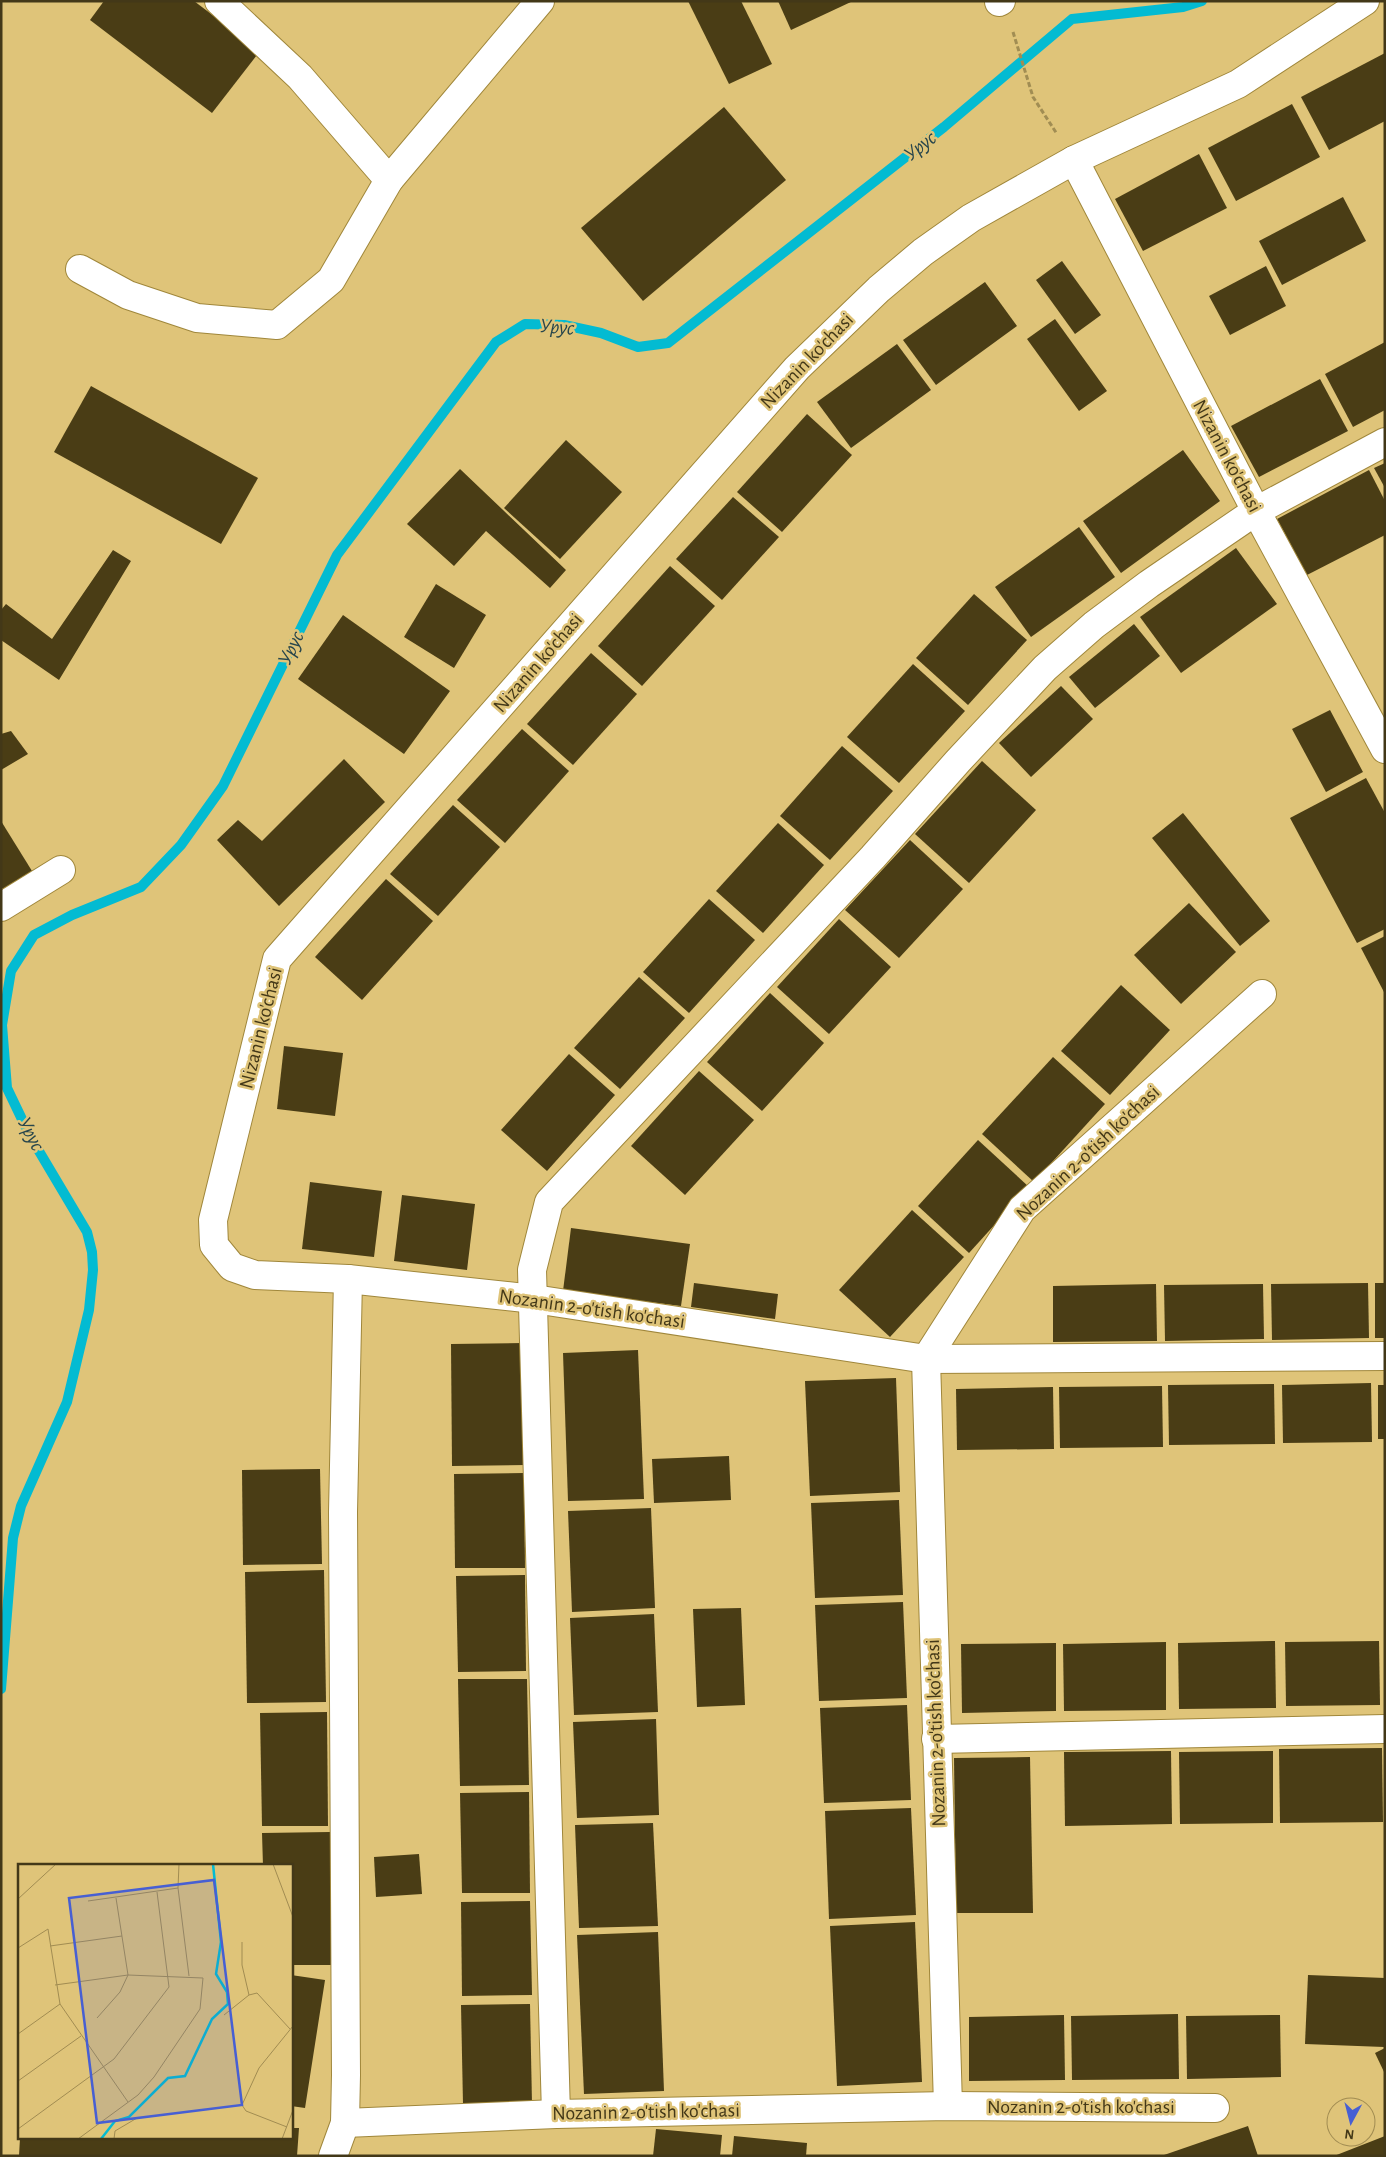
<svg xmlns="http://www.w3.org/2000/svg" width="1386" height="2157" font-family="'Alegreya Sans',sans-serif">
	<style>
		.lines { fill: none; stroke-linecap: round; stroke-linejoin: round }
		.stream { stroke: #03bbd2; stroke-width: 10 }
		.building { fill: #4a3d15 }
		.minor-casing { stroke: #a0873b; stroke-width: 30 }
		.path { stroke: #a18d53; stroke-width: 3; stroke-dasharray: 5 2.5; stroke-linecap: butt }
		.minor { stroke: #fff; stroke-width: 28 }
		.labels { text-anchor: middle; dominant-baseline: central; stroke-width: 5; stroke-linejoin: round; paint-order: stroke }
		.street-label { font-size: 20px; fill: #433818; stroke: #dfc479 }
		.water-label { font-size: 21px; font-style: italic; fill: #28464c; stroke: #dfc479 }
		.inset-river { fill: none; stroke: #03bbd2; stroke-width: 2.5 }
		.inset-road { fill: none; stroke: #a18c52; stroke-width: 1 }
		.view { fill: #475fd3; fill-opacity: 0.15; stroke: #475fd3; stroke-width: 2.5 }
		.inset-edge { fill: none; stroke: #433818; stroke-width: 2.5 }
	</style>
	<rect width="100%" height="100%" fill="#dfc479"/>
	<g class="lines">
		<polyline class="stream" points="1,1689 13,1538 21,1506 67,1402 89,1310 93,1270 92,1252 87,1232 30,1136 7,1088 2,1025 11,971 34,935 72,915 141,887 181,845 223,786 337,555 496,342 525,324 564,325 601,333 638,347 668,343 944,127 1072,19 1183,7 1202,1"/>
	</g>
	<g class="building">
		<polygon points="104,1 194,1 260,51 212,113 90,20"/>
		<polygon points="688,1 741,1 772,64 729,84"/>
		<polygon points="778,1 853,1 791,30"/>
		<polygon points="1385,53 1385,121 1329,150 1301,97"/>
		<polygon points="1292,104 1320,157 1236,201 1208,148"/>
		<polygon points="724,107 786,180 643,301 581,228"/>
		<polygon points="1199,154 1227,208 1143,251 1115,199"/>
		<polygon points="1343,197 1366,241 1282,285 1259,241"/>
		<polygon points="1062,261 1101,315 1075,334 1036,280"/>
		<polygon points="1266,266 1286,306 1230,335 1209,296"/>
		<polygon points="985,282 1017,326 936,385 903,340"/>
		<polygon points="1055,319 1107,391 1079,411 1027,339"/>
		<polygon points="1385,342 1385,410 1353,427 1325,374"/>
		<polygon points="897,344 931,390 851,448 817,402"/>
		<polygon points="1320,379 1348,431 1259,477 1231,426"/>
		<polygon points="91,386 258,478 221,544 54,452"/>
		<polygon points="807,414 852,455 782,532 737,492"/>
		<polygon points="566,440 622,492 560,559 504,508"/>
		<polygon points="1183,450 1220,501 1121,573 1083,521"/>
		<polygon points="1385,463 1385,488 1374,468"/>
		<polygon points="460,469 566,570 550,588 486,531 454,566 407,524"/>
		<polygon points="1369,470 1385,501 1385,535 1307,575 1277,519"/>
		<polygon points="733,497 779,537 722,600 676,559"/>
		<polygon points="1079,527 1115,577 1031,637 995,587"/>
		<polygon points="1236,548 1277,604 1181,673 1140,617"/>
		<polygon points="113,550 131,561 59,680 1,640 1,610 6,604 52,639"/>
		<polygon points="670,566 715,606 642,686 598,646"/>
		<polygon points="436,584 486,615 454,668 404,637"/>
		<polygon points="974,594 1027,640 968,705 916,658"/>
		<polygon points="343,615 450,691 404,754 298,679"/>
		<polygon points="1134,624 1160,656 1095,708 1069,677"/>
		<polygon points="591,653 637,694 573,765 527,724"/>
		<polygon points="913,664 965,711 899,783 847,737"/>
		<polygon points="1061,686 1093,719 1031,777 999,743"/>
		<polygon points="1330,710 1363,772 1326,792 1292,729"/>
		<polygon points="522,729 569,771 505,843 457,800"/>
		<polygon points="11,731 28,754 1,770 1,734"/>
		<polygon points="842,746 893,791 830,860 780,816"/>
		<polygon points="344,759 385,802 279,906 217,840 238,820 262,841"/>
		<polygon points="982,761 1036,810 969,883 915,834"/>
		<polygon points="1366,778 1385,813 1385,929 1357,943 1290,818"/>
		<polygon points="453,805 500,847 438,916 390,874"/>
		<polygon points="1183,813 1270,921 1240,946 1152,838"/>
		<polygon points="1,821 32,871 3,889 1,887"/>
		<polygon points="778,823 824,865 763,933 716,891"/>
		<polygon points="910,840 963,889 899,958 845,910"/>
		<polygon points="386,879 433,921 362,1000 315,957"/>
		<polygon points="709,899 755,940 689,1013 643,972"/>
		<polygon points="1189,903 1236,952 1181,1004 1134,955"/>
		<polygon points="839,919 891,967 829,1034 777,987"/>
		<polygon points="1385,936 1385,994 1361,948"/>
		<polygon points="639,977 685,1018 620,1089 574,1048"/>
		<polygon points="1121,985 1170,1030 1110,1095 1061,1051"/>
		<polygon points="770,993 824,1043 762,1111 707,1062"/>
		<polygon points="284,1046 343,1053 335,1116 277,1109"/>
		<polygon points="569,1054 615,1095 547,1171 501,1130"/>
		<polygon points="1053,1057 1105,1104 1034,1182 982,1134"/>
		<polygon points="699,1071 754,1120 685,1195 631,1146"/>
		<polygon points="978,1140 1029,1187 969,1253 918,1206"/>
		<polygon points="310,1182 382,1191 374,1257 302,1249"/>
		<polygon points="402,1195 475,1204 467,1270 394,1261"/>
		<polygon points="912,1210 964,1257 890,1337 839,1290"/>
		<polygon points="571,1228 690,1244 681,1306 563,1291"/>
		<polygon points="694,1283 778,1294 775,1319 691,1307"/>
		<polygon points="1368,1283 1369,1338 1272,1340 1271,1284"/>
		<rect x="1375" y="1283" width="10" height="55"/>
		<polygon points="1156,1284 1157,1341 1053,1342 1053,1286"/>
		<polygon points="1263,1284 1264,1339 1165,1341 1164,1285"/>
		<polygon points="523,1343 525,1465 452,1466 451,1344"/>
		<polygon points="638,1350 644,1499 568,1501 563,1353"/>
		<polygon points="896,1378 900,1492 810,1496 805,1381"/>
		<polygon points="1371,1383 1372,1442 1283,1443 1282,1385"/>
		<polygon points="1274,1384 1275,1444 1169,1445 1168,1385"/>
		<rect x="1378" y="1385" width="7" height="54"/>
		<polygon points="1162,1386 1163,1447 1060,1448 1059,1387"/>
		<polygon points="1053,1387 1054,1449 957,1450 956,1389"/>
		<polygon points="729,1456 731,1500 654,1503 652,1459"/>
		<polygon points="320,1469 322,1564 243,1565 242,1470"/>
		<polygon points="524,1473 525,1568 455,1568 454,1474"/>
		<polygon points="899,1500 903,1595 815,1598 811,1503"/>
		<polygon points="651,1508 655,1608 572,1612 568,1511"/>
		<polygon points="324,1570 326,1702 247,1703 245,1572"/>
		<polygon points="525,1575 526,1671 458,1672 456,1576"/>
		<polygon points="903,1602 907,1698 819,1701 815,1605"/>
		<polygon points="741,1608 745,1705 697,1707 693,1609"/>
		<polygon points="654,1614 658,1712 574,1715 570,1618"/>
		<polygon points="1275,1641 1276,1708 1179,1709 1178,1643"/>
		<polygon points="1379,1641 1380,1705 1286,1706 1285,1642"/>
		<polygon points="1166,1642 1166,1710 1064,1711 1063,1644"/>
		<polygon points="1056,1643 1056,1711 962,1713 961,1644"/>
		<polygon points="458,1679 527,1679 529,1785 460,1786"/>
		<polygon points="907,1705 911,1800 824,1803 820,1708"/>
		<polygon points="327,1712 328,1826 262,1826 260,1713"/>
		<polygon points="656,1719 659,1815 577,1818 573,1722"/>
		<polygon points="1382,1748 1383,1822 1280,1823 1279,1749"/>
		<polygon points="1171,1751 1172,1824 1065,1826 1064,1752"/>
		<polygon points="1273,1751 1273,1823 1180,1824 1179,1752"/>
		<polygon points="1030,1757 1033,1913 956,1913 954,1758"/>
		<polygon points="529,1792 530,1893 462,1893 460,1793"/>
		<polygon points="911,1808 916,1915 829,1919 825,1811"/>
		<polygon points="653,1823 658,1926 579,1928 575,1825"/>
		<polygon points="330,1832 332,1965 291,1965 291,1866 263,1866 262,1833"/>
		<polygon points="419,1854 422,1894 376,1897 374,1857"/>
		<polygon points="530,1901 532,1995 462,1996 461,1902"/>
		<polygon points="915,1922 922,2082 837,2086 830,1926"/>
		<polygon points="658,1932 664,2091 584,2094 577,1935"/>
		<polygon points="291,1975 325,1980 305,2108 291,2106"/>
		<polygon points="1308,1975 1385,1978 1384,2047 1305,2044"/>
		<polygon points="530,2004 532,2104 463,2104 461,2005"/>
		<polygon points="1178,2014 1179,2079 1072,2080 1071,2016"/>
		<polygon points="1064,2015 1065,2080 969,2081 969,2017"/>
		<polygon points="1280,2015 1281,2077 1187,2079 1186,2016"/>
		<polygon points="1385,2048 1385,2074 1375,2053"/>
		<polygon points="1248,2126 1258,2156 1164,2156 1164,2155"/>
		<polygon points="291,2128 299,2128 297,2156 19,2156 20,2138 291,2138"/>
		<polygon points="656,2129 722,2135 720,2156 653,2156"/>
		<polygon points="734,2136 807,2143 806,2156 732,2156"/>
		<polygon points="1385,2136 1385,2156 1334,2156"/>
	</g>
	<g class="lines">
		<defs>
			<g id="minor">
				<polyline points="219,1 300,77 389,180"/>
				<polyline points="1365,1 1238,84 1074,160 971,218 923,252 879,289 797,368 277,959 213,1220 214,1245 232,1267 255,1275 348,1279 534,1299 926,1359 1385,1356"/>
				<polyline points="999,2 1001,1"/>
				<polyline points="1074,160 1256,511 1385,749"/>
				<polyline points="80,269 128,295 197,318 277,325 331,280 389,180 540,1"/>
				<polyline points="1,907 61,870"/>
				<polyline points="936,1739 1385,1729"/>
				<polyline points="948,2106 926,1359 1022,1209 1262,994"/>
				<polyline points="556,2114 532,1270 549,1202 873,857 958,761 1045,668 1094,625 1149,584 1256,511 1385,442"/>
				<polyline points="345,2123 556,2114 948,2106 1215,2108"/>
				<polyline points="333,2156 345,2123 346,2075 343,1512 348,1279"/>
			</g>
		</defs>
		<use href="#minor" class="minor-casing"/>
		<polyline class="path" points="1013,32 1033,97 1057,134"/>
		<use href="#minor" class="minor"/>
	</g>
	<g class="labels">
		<g class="street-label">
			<text transform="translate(807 361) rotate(-46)">Nizanin ko'chasi</text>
			<text transform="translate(1227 456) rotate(62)">Nizanin ko'chasi</text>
			<text transform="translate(538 663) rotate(-49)">Nizanin ko'chasi</text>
			<text transform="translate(261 1028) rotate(-76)">Nizanin ko'chasi</text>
			<text transform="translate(1088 1153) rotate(-43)">Nozanin 2-o'tish ko'chasi</text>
			<text transform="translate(592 1309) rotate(8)">Nozanin 2-o'tish ko'chasi</text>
			<text transform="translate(936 1733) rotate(-92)">Nozanin 2-o'tish ko'chasi</text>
			<text x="1081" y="2107">Nozanin 2-o'tish ko'chasi</text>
			<text transform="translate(646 2112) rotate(-1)">Nozanin 2-o'tish ko'chasi</text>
		</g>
		<g class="water-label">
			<text transform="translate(920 146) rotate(-38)">Урус</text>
			<text transform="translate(557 327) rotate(5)">Урус</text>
			<text transform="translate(291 648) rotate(-64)">Урус</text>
			<text transform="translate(31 1134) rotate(62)">Урус</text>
		</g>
	</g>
	<g transform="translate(18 1864)">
		<rect width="275" height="275" fill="#dfc479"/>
		<path class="inset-river" d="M83 275 97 257 111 253 150 214 167 212 194 155 210 140 209 128 198 110 203 78 195 0"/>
		<path class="inset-road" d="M161 0 160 24 171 112M255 0 275 53M0 35 38 0M70 37 160 24M224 78V101L231 131M32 82 104 72M0 84 30 65 42 140 110 238M37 121 110 111 185 114 182 145 136 213 120 231 60 275M206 151 231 131 239 129 272 165M79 154 102 128 110 111 98 34M0 170 42 140M0 217 63 172M269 263 228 247 224 241 241 204 275 162M0 265 96 195 151 123 139 28M96 275 97 267 119 254M264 275 275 246"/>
		<path class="view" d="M196 16 224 241 79 259 51 34Z"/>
		<rect width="275" height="275" class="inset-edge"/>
	</g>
	<rect width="1386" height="2157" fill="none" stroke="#433818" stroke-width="5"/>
	<g transform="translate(1351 2122) rotate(187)"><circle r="24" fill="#dfc479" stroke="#a18c52"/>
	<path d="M0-4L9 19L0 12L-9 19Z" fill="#475fd3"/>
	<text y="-8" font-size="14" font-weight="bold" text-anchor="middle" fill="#433818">N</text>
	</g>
</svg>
